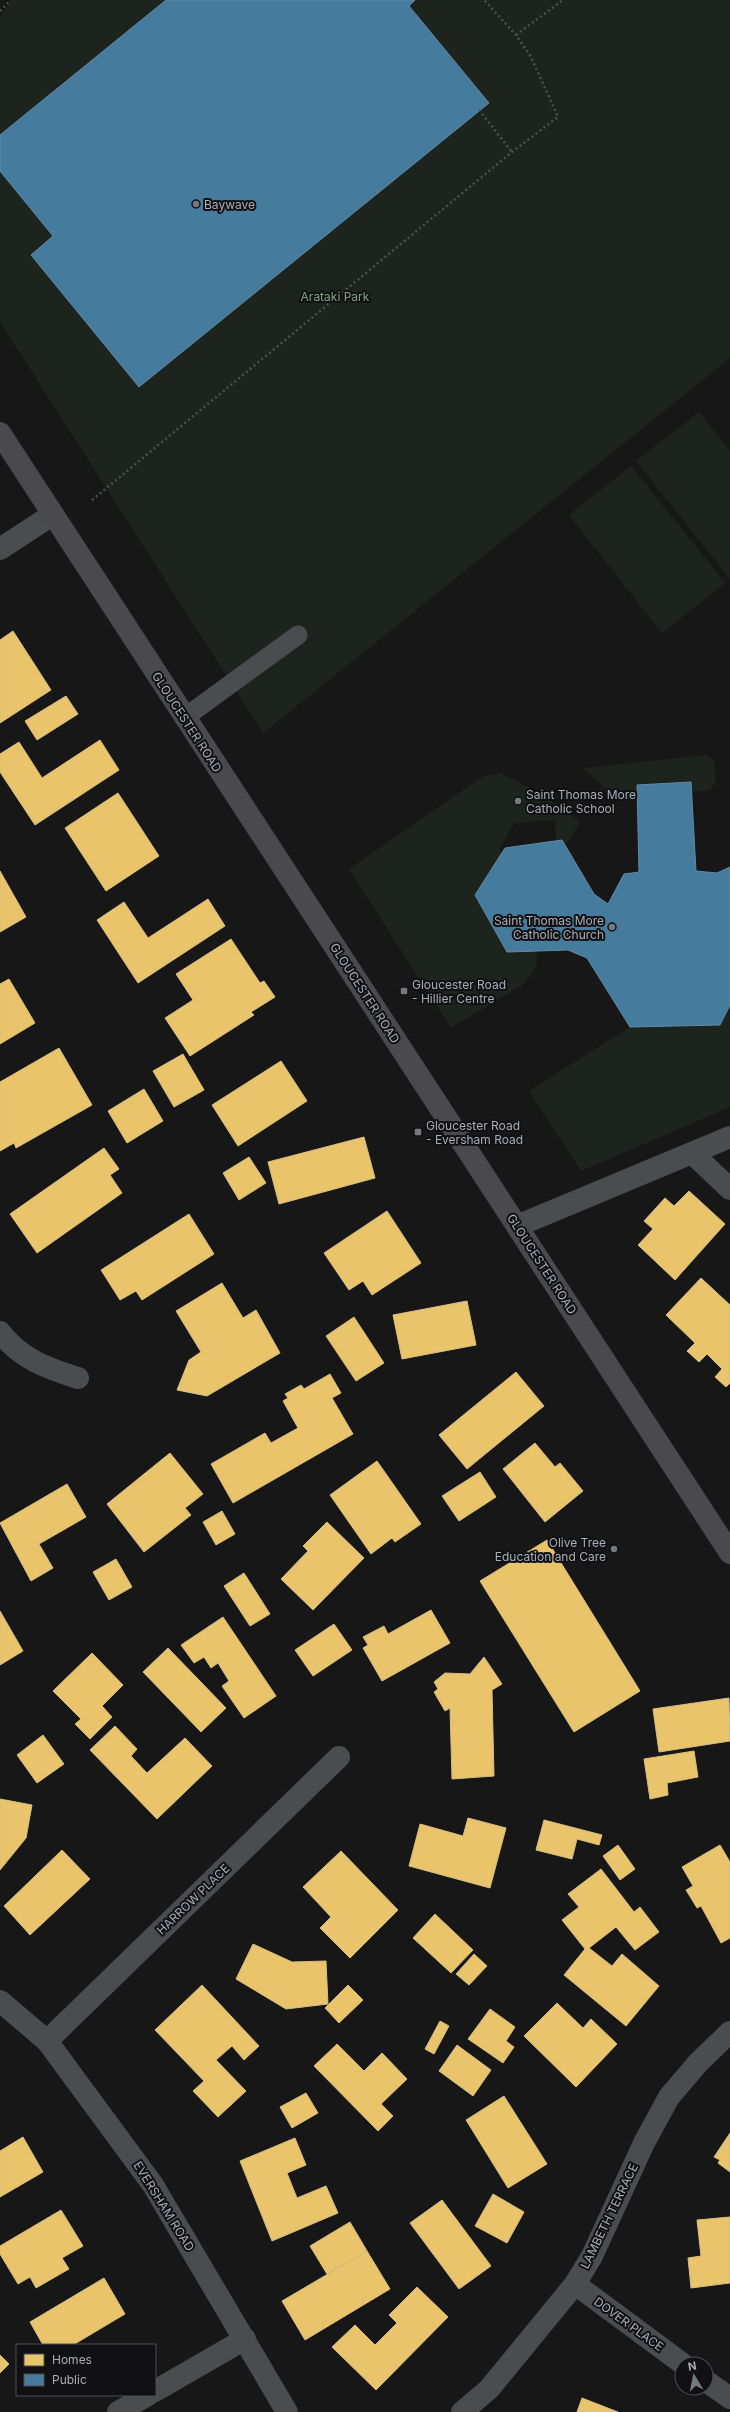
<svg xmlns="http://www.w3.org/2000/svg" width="730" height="2412" font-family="Inter,sans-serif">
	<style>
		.green { fill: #1d241e }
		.homes { fill: #e9c46a; stroke: #d6bd81 }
		.public { fill: #457b9d; stroke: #638aa5 }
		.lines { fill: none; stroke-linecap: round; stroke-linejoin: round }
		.path { stroke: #4d4e52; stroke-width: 2.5; stroke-dasharray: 2 3; stroke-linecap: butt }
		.lane { stroke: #4b4c50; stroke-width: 19 }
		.street { stroke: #4b4c50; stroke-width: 22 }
		.secondary { stroke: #4a4a4e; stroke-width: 22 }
		.poi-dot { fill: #757880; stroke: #111113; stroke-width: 1.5 }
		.labels { text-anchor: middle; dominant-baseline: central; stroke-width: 4; stroke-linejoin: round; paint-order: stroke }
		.poi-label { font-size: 12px; fill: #a8adb8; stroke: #111113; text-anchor: start }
		.park-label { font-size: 12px; fill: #7fa381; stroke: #111113 }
		.street-label { font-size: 12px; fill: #a8adb8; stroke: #111113 }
	</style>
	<rect width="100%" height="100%" fill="#171717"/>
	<g class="green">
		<polygon points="12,0 730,0 730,358 263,733 0,322 0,17"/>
		<polygon points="699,412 730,451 730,579 636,461"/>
		<polygon points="631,466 725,583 662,633 569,515"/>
		<polygon points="706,755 714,761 716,781 710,790 691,792 610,792 583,768"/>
		<polygon points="500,773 538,792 580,822 565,847 556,841 555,820 514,823 499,850 502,853 475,895 507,952 537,951 536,968 524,984 451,1028 349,869 482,777"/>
		<polygon points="730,1005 730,1107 581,1171 529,1091 630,1027 720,1025"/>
	</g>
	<g class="homes">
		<polygon points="13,631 51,690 0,723 0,640"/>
		<polygon points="66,696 78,714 37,740 25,721"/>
		<polygon points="100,740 119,770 35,825 0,772 0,754 19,742 42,778"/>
		<polygon points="118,793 159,856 106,891 65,828"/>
		<polygon points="0,871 26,917 0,932"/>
		<polygon points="208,899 225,926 138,983 97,920 124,902 148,938"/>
		<polygon points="231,939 260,983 264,981 275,997 251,1012 254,1015 190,1056 165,1018 193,1000 176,974"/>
		<polygon points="9,979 35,1023 0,1044 0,984"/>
		<polygon points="59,1048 92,1105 16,1148 14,1143 0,1151 0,1082"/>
		<polygon points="183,1054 204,1090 174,1107 153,1071"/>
		<polygon points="281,1061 307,1101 238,1146 212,1105"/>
		<polygon points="144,1089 163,1121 127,1143 108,1111"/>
		<polygon points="364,1137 375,1178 279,1204 268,1162"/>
		<polygon points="104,1148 119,1169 110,1175 122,1193 37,1253 10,1214"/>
		<polygon points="249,1157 266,1183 239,1200 223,1173"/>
		<polygon points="689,1191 725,1224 675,1280 638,1245 653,1229 644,1221 665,1198 674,1206"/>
		<polygon points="387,1211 421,1263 372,1295 363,1281 349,1290 324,1253"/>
		<polygon points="189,1214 214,1254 142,1300 136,1291 120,1300 101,1270"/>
		<polygon points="701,1278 730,1305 730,1383 726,1387 715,1377 722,1369 707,1354 699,1362 687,1351 695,1343 666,1315"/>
		<polygon points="222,1283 243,1318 256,1310 280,1353 207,1396 177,1390 189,1360 201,1352 176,1311"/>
		<polygon points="467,1301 476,1345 402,1359 393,1315"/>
		<polygon points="354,1317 384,1363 356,1381 326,1336"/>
		<polygon points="516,1372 544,1406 467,1469 439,1435"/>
		<polygon points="330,1374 341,1393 332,1398 353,1434 233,1503 211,1464 265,1433 271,1443 298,1428 283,1401 288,1398 285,1394 301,1385 304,1389"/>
		<polygon points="535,1443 555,1467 560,1463 583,1491 545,1522 503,1469"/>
		<polygon points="170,1453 203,1494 185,1508 191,1515 144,1552 107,1504"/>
		<polygon points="377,1461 421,1524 395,1542 392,1538 371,1554 330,1495"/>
		<polygon points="480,1472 496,1497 459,1521 442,1496"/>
		<polygon points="67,1484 86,1517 39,1544 53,1568 31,1581 0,1523"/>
		<polygon points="222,1511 235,1534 216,1545 203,1522"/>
		<polygon points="327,1522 364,1558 313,1610 281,1579 308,1551 303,1546"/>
		<polygon points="547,1540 640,1691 574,1732 480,1581"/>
		<polygon points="116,1559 132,1587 109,1600 93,1572"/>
		<polygon points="244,1573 270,1614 250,1626 224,1586"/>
		<polygon points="431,1610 450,1643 382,1681 363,1648 368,1645 363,1637 384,1626 388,1634"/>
		<polygon points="0,1611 23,1651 0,1665"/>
		<polygon points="223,1617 276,1696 244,1718 222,1686 229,1681 218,1663 211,1668 204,1657 194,1663 181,1645"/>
		<polygon points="334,1624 352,1650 313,1676 295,1650"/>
		<polygon points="168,1648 226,1708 201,1732 143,1672"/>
		<polygon points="92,1653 123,1685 102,1706 112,1717 90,1739 75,1724 81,1719 53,1691"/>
		<polygon points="484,1657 502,1684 492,1690 494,1776 452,1779 450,1708 445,1711 434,1692 438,1689 434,1682 445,1673 470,1674"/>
		<polygon points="729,1698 730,1741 659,1752 653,1709"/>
		<polygon points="115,1726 137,1749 131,1756 147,1773 185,1738 212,1766 157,1819 90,1750"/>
		<polygon points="43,1735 64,1764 37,1783 17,1755"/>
		<polygon points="694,1751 698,1777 667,1783 668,1795 650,1799 644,1759"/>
		<polygon points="0,1799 32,1805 26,1838 0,1870"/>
		<polygon points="468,1818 506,1828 490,1888 409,1866 420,1824 463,1836"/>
		<polygon points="544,1820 602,1835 599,1845 577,1839 572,1859 536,1850"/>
		<polygon points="618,1845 635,1869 620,1880 603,1856"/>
		<polygon points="720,1845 730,1862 730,1938 721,1943 701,1906 697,1908 686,1890 693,1886 682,1867"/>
		<polygon points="62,1850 90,1879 30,1935 4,1906"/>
		<polygon points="341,1851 398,1910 350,1958 320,1928 331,1917 303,1887"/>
		<polygon points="601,1869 634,1912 640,1907 659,1932 635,1950 616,1927 589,1948 612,1966 622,1954 659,1986 626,2026 564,1975 585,1949 562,1920 579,1907 568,1894"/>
		<polygon points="435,1914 473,1950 451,1973 413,1938"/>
		<polygon points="253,1944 292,1962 326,1961 328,2004 286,2009 236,1979"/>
		<polygon points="474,1954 487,1966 469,1985 456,1974"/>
		<polygon points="202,1985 259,2046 244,2060 232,2046 216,2060 246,2091 218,2117 193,2091 204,2081 155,2030"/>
		<polygon points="348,1985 363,2000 339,2023 325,2008"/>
		<polygon points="557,2003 583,2028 591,2019 617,2044 576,2087 524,2036"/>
		<polygon points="490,2009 515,2027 506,2041 514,2047 503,2063 468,2039"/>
		<polygon points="440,2021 449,2026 434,2054 425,2049"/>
		<polygon points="337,2044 364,2071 382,2053 407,2079 381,2104 393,2116 378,2131 314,2066"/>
		<polygon points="457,2045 491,2070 473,2096 439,2071"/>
		<polygon points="306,2093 318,2113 292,2128 280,2107"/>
		<polygon points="504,2096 547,2164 508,2188 466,2120"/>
		<polygon points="730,2133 730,2172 718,2163 720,2160 714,2157"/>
		<polygon points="23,2137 43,2172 0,2197 0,2151"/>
		<polygon points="295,2138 306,2165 287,2173 297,2198 326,2186 338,2213 272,2241 240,2161"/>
		<polygon points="493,2194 524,2212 507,2243 475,2226"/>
		<polygon points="442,2200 491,2266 459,2289 410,2223"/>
		<polygon points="61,2210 83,2246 62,2258 69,2269 36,2288 30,2277 18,2284 0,2254 0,2246"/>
		<polygon points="730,2217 730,2283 691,2288 688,2258 701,2256 697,2220"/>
		<polygon points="350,2222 367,2251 327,2274 310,2246"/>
		<polygon points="367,2251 390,2289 305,2340 282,2301"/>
		<polygon points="104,2278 125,2314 73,2345 43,2345 30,2322"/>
		<polygon points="417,2287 448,2317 376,2390 332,2347 355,2325 375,2345 397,2323 389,2315"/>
		<polygon points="0,2355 9,2364 0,2373"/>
		<polygon points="582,2398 618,2412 577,2412"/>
	</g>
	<g class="public">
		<polygon points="166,0 415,0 409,6 489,103 139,387 31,255 53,236 0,171 0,135"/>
		<polygon points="691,782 696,871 717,873 730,867 730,1005 720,1025 630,1027 587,958 568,950 507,952 475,895 505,848 562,840 594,894 608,904 624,874 639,872 637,785"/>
	</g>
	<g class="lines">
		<g class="path">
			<polyline points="0,11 11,0"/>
			<polyline points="516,35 563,0"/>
			<polyline points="479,110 512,152"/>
			<polyline points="92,500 512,152 558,117 531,57 516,35 484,0"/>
		</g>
		<polyline class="lane" points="184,718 298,635"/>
		<g class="street">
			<polyline points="0,549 52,515"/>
			<polyline points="693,1154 730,1189"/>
			<polyline points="517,1226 730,1137"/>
			<path d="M0 1332C21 1359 46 1368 78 1378"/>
			<polyline points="0,2001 47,2041 153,2185 287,2412"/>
			<polyline points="47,2041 339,1757"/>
			<polyline points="575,2284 683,2364"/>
			<polyline points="706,2381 730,2398"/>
			<polyline points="155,2391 245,2339"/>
			<polyline points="118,2412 148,2395"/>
			<polyline points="462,2412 489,2389 575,2284 592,2256 644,2143 669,2097 698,2063 730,2032"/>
		</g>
		<polyline class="secondary" points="0,433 730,1553"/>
	</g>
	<g class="poi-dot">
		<circle cx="196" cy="204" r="4"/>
		<circle cx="518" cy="801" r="4"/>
		<circle cx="612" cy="927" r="4"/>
		<rect x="400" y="987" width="8" height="8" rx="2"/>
		<rect x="414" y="1128" width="8" height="8" rx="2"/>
		<circle cx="614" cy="1549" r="4"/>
	</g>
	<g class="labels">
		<g class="poi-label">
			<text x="204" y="204">Baywave</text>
			<text x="526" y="794">Saint Thomas More<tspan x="526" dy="14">Catholic School</tspan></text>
			<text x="604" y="920" text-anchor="end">Saint Thomas More<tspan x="604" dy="14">Catholic Church</tspan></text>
			<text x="412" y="984">Gloucester Road<tspan x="412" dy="14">- Hillier Centre</tspan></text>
			<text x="426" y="1125">Gloucester Road<tspan x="426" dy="14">- Eversham Road</tspan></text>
			<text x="606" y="1542" text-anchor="end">Olive Tree<tspan x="606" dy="14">Education and Care</tspan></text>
		</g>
		<g class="park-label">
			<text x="335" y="296">Arataki Park</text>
		</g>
		<g class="street-label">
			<text transform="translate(187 722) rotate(57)">GLOUCESTER ROAD</text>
			<text transform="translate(365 993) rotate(57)">GLOUCESTER ROAD</text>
			<text transform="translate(542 1264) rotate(57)">GLOUCESTER ROAD</text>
			<text transform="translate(193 1899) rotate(-44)">HARROW PLACE</text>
			<text transform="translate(164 2206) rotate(58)">EVERSHAM ROAD</text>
			<text transform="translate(609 2216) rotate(-64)">LAMBETH TERRACE</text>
			<text transform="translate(629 2324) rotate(36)">DOVER PLACE</text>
		</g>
	</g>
	<rect x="16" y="2344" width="140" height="52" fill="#111113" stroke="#4d4f55"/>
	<rect x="24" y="2354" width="20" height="12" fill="#e9c46a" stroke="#4d4f55"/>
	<text x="52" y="2364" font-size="12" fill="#a8adb8">Homes</text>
	<rect x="24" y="2374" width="20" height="12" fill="#457b9d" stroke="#4d4f55"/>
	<text x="52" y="2384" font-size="12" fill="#a8adb8">Public</text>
	<g transform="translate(694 2376) rotate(350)"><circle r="19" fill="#111113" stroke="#4d4f55"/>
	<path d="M0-3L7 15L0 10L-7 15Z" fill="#757880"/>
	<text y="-6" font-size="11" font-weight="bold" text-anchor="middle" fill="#a8adb8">N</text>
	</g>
</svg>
